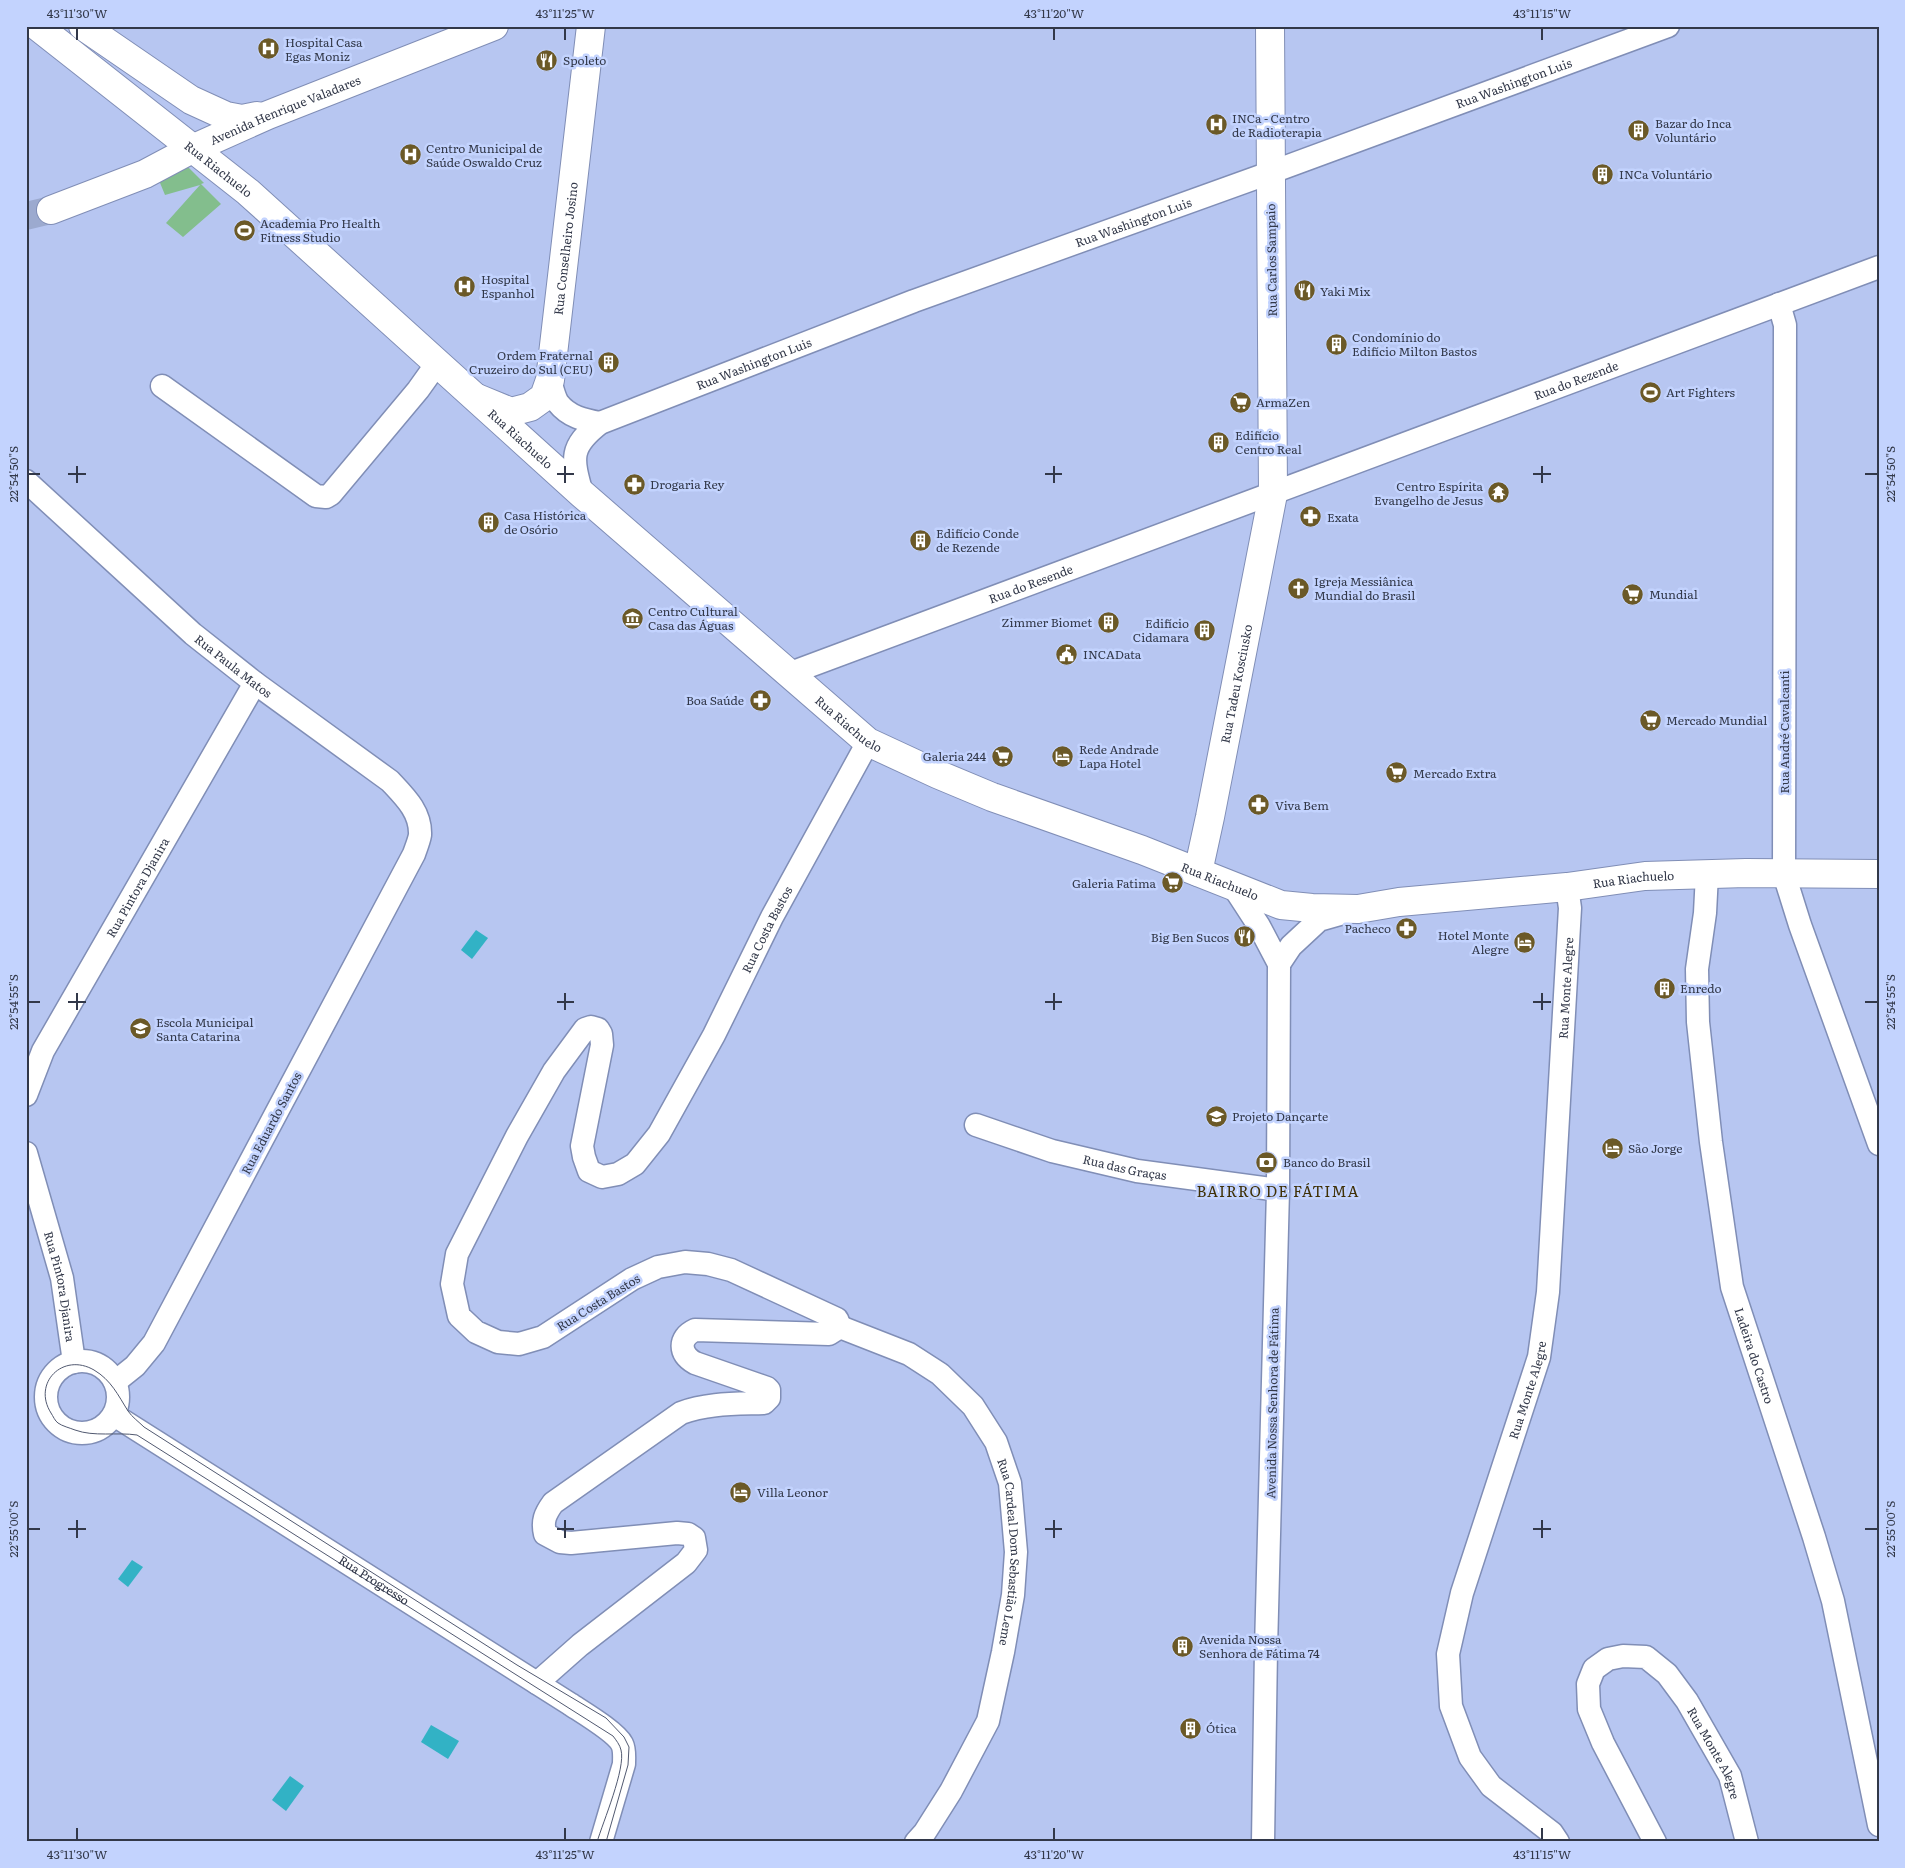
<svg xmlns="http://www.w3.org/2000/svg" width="1905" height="1868" font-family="Literata,serif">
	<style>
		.green { fill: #83be8d }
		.water { fill: #32b2c5 }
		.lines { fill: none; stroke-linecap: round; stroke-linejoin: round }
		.secondary-tunnel { stroke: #9caacf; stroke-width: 28; stroke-dasharray: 28 14; stroke-linecap: butt }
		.minor-casing { stroke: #808eb6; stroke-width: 25 }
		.tertiary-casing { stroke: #808eb6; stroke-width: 30 }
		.secondary-casing { stroke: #808eb6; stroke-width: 30 }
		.minor { stroke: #fff; stroke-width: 22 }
		.tertiary { stroke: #fff; stroke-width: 28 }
		.secondary { stroke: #fff; stroke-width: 28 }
		.tram { stroke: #515970; stroke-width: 1 }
		.ticks { fill: none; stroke: #323849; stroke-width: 2 }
		.labels { text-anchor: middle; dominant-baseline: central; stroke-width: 5; stroke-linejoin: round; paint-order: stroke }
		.poi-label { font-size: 12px; fill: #323849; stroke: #c3d3fe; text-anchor: start }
		.street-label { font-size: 12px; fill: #323849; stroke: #c3d3fe }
		.quarter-label { font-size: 15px; letter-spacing: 1px; fill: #3f3006; stroke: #c3d3fe }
		.neatline { fill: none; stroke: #323849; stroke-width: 2 }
		.ticks-label { font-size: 12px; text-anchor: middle; fill: #323849 }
	</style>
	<rect width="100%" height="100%" fill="#b7c6f1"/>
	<polygon class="green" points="182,161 204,183 201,184 221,204 183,237 166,223 200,185 165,195 156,173"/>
	<g class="water">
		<polygon points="476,930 488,938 472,959 461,950"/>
		<polygon points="132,1560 143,1567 128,1587 118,1579"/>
		<polygon points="431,1725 459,1741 448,1759 421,1742"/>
		<polygon points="290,1776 304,1786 286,1811 272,1800"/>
	</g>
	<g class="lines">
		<polyline class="secondary-tunnel" points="26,216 51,210"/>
		<defs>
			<g id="minor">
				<polyline points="1779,304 1785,325 1784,874 1800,925 1879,1144"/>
				<path d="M550 380C552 387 554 397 558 403 569 417 584 420 600 423"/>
				<polyline points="162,386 316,496 326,497 331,494 418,390 438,362"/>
				<path id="s1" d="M26 481 193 634 255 683 390 781C405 797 421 812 420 835 419 841 416 848 414 854L154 1343 135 1366 115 1382"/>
				<path id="s2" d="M582 494C572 458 569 447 600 423L914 301 1272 172 1668 26"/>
				<path id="s3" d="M788 674 1879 267"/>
				<path id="s4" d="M1707 874 1705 913 1697 969 1698 1022 1711 1142 1732 1287 1814 1537 1833 1601 1879 1825"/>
				<polyline points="1233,886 1259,926 1279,964 1278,1190 1266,1649 1263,1842"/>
				<polyline points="1279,964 1291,946 1319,920 1347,912"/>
				<path id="s5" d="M26 1095 43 1051 255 683"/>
				<path id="s6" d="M976 1125 1052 1151 1137 1171 1278 1190"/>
				<path id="s7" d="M26 1153 62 1278 74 1362"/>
				<path id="s8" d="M840 1327 837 1319 731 1270 708 1264 685 1262 658 1267 632 1279 543 1337 519 1344 498 1342 476 1332 459 1316 452 1284 457 1254 517 1136 554 1071 585 1029 591 1027 598 1029 601 1034 602 1045 582 1146 584 1157 589 1171 602 1177 618 1174 635 1164 659 1134 714 1035 772 917 868 742"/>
				<path id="s9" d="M840 1327 909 1354 940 1374 973 1406 996 1442 1010 1483 1016 1552 1013 1595 1003 1652 988 1721 951 1791 925 1832 916 1842"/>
				<circle cx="82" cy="1397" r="36"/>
				<path id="s10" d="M114 1415 570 1704C582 1712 616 1732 622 1744 625 1750 624 1757 624 1764L601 1842"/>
				<path d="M537 1683 580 1645 686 1563 696 1550 694 1538 688 1534 677 1533 571 1543 560 1542 545 1534C542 1521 545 1514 553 1503L681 1413C707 1403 736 1404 764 1403L769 1398V1390L767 1388 695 1363C679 1354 678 1338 695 1330L829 1334 840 1327"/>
				<path id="s11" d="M1558 1842 1552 1833 1491 1786 1470 1757 1451 1706 1448 1654 1462 1593 1539 1357 1548 1292 1570 908 1567 887"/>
				<path id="s12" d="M1655 1842 1603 1743 1589 1709 1588 1684 1594 1669 1608 1659 1623 1656 1646 1657 1667 1674 1687 1701 1730 1776 1747 1842"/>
			</g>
			<g id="tertiary">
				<path id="s13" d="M477 398 511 412 530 407 544 397 550 380 591 26"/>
				<path id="s14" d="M1198 872 1210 817 1273 494 1270 26"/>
			</g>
			<g id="secondary">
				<path id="s15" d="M37 26 248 192 582 494 868 742 937 774 992 797 1142 850 1281 905 1312 908 1358 909 1399 902 1567 887 1645 876 1746 873 1879 874"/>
				<polyline points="83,26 191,100 226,116 242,119 257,116"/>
				<path id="s16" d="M51 210 145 174 192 149 268 115 494 26"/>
			</g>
		</defs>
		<use href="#minor" class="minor-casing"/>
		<use href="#tertiary" class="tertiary-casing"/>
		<use href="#secondary" class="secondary-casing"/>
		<use href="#minor" class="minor"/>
		<use href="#tertiary" class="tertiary"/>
		<use href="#secondary" class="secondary"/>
		<path class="tram" d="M597 1842C603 1822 626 1768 621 1750 620 1745 616 1740 613 1736L137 1435C117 1432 94 1437 75 1430 70 1428 62 1426 58 1423 55 1421 53 1416 51 1413 32 1383 63 1352 94 1370 111 1380 118 1395 128 1411 132 1417 139 1422 144 1427L517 1665 606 1718 624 1737 629 1747 628 1765 606 1842"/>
	</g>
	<path class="ticks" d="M77 28V40M565 28V40M1054 28V40M1542 28V40M77 466V483M565 466V483M1054 466V483M1542 466V483M28 474H40M68 474H86M557 474H574M1045 474H1062M1533 474H1551M1865 474H1878M77 993V1010M565 993V1010M1054 993V1010M1542 993V1010M28 1002H40M68 1002H86M557 1002H574M1045 1002H1062M1533 1002H1551M1865 1002H1878M77 1520V1538M565 1520V1538M1054 1520V1538M1542 1520V1538M28 1529H40M68 1529H86M557 1529H574M1045 1529H1062M1533 1529H1551M1865 1529H1878M77 1828V1840M565 1828V1840M1054 1828V1840M1542 1828V1840"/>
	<defs>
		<symbol id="hospital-disc" viewBox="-11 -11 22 22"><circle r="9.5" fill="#6b5927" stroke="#c3d3fe"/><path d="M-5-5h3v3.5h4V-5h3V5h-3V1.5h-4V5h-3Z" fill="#fff"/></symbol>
		<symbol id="restaurant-disc" viewBox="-11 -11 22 22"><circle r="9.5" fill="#6b5927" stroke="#c3d3fe"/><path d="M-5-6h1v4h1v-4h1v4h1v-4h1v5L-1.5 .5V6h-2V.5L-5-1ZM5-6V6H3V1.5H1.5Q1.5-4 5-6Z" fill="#fff"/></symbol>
		<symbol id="building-disc" viewBox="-11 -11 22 22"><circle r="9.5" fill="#6b5927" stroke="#c3d3fe"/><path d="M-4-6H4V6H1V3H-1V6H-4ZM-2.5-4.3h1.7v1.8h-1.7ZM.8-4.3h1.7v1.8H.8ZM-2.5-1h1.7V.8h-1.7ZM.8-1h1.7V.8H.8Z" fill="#fff"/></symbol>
		<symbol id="stadium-disc" viewBox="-11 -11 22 22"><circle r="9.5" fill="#6b5927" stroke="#c3d3fe"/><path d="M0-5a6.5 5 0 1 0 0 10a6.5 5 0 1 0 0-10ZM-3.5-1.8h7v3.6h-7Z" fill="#fff"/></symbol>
		<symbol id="supermarket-disc" viewBox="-11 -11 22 22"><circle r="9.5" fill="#6b5927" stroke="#c3d3fe"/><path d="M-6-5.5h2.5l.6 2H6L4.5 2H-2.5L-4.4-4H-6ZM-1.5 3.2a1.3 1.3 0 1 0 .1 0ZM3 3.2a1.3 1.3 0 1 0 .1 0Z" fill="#fff"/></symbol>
		<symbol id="pharmacy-disc" viewBox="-11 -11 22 22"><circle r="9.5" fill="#6b5927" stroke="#c3d3fe"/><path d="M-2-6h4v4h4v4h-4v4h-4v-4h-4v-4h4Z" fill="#fff"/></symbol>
		<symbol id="temple-disc" viewBox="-11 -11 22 22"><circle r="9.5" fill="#6b5927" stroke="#c3d3fe"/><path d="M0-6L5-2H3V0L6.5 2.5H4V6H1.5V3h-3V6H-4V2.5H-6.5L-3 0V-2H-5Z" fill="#fff"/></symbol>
		<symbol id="church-disc" viewBox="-11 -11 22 22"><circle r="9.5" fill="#6b5927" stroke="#c3d3fe"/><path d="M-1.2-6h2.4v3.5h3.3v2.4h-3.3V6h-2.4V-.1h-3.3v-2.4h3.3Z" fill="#fff"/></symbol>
		<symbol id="museum-disc" viewBox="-11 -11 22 22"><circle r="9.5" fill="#6b5927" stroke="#c3d3fe"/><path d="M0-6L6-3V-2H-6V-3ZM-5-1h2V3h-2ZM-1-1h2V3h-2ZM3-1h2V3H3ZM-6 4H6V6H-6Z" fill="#fff"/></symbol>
		<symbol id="civic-disc" viewBox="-11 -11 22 22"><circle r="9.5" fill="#6b5927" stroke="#c3d3fe"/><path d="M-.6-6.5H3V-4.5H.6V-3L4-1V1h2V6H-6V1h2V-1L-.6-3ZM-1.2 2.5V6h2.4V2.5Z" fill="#fff"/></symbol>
		<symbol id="hotel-disc" viewBox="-11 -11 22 22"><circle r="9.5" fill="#6b5927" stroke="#c3d3fe"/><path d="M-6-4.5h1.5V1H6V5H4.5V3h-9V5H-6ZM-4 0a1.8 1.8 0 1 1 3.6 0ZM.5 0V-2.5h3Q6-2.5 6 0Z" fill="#fff"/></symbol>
		<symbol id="school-disc" viewBox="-11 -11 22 22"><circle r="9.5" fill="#6b5927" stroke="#c3d3fe"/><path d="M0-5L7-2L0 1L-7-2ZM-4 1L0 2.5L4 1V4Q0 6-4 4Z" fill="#fff"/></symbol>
		<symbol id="bank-disc" viewBox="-11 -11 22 22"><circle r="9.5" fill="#6b5927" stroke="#c3d3fe"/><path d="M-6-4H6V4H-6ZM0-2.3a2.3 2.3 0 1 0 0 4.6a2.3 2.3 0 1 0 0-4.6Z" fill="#fff"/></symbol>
	</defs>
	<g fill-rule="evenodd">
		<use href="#hospital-disc" x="256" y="36" width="25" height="25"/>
		<use href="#restaurant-disc" x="534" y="48" width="25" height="25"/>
		<use href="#hospital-disc" x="1204" y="112" width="25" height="25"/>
		<use href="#building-disc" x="1626" y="118" width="25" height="25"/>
		<use href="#hospital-disc" x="398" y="142" width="25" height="25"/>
		<use href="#building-disc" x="1590" y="162" width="25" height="25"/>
		<use href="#stadium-disc" x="232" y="218" width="25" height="25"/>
		<use href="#hospital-disc" x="452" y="274" width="25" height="25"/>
		<use href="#restaurant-disc" x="1292" y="278" width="25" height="25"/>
		<use href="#building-disc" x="1324" y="332" width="25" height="25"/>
		<use href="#building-disc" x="596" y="350" width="25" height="25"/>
		<use href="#stadium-disc" x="1638" y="380" width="25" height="25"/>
		<use href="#supermarket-disc" x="1228" y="390" width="25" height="25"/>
		<use href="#building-disc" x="1206" y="430" width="25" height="25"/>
		<use href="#pharmacy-disc" x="622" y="472" width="25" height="25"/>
		<use href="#temple-disc" x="1486" y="480" width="25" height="25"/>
		<use href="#pharmacy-disc" x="1298" y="504" width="25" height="25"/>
		<use href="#building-disc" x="476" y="510" width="25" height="25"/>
		<use href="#building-disc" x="908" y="528" width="25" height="25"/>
		<use href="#church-disc" x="1286" y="576" width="25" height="25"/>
		<use href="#supermarket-disc" x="1620" y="582" width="25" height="25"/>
		<use href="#museum-disc" x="620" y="606" width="25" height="25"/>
		<use href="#building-disc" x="1096" y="610" width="25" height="25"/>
		<use href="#building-disc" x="1192" y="618" width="25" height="25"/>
		<use href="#civic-disc" x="1054" y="642" width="25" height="25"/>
		<use href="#pharmacy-disc" x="748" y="688" width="25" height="25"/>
		<use href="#supermarket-disc" x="1638" y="708" width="25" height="25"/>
		<use href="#supermarket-disc" x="990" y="744" width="25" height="25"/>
		<use href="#hotel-disc" x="1050" y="744" width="25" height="25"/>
		<use href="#supermarket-disc" x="1384" y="760" width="25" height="25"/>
		<use href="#pharmacy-disc" x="1246" y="792" width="25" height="25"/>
		<use href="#supermarket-disc" x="1160" y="870" width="25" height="25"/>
		<use href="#pharmacy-disc" x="1394" y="916" width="25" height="25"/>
		<use href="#restaurant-disc" x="1232" y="924" width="25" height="25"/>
		<use href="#hotel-disc" x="1512" y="930" width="25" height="25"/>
		<use href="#building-disc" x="1652" y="976" width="25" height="25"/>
		<use href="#school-disc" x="128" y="1016" width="25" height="25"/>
		<use href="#school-disc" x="1204" y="1104" width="25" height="25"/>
		<use href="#hotel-disc" x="1600" y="1136" width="25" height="25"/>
		<use href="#bank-disc" x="1254" y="1150" width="25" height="25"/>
		<use href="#hotel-disc" x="728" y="1480" width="25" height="25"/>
		<use href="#building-disc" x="1170" y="1634" width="25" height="25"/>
		<use href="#building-disc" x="1178" y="1716" width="25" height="25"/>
	</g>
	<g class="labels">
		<g class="poi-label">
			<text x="285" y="42">Hospital Casa<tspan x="285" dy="14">Egas Moniz</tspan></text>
			<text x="563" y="60">Spoleto</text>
			<text x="1232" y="118">INCa - Centro<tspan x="1232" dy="14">de Radioterapia</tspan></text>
			<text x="1655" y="123">Bazar do Inca<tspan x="1655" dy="14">Voluntário</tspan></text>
			<text x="426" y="148">Centro Municipal de<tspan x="426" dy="14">Saúde Oswaldo Cruz</tspan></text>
			<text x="1619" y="174">INCa Voluntário</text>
			<text x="260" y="223">Academia Pro Health<tspan x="260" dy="14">Fitness Studio</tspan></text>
			<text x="481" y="279">Hospital<tspan x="481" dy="14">Espanhol</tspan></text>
			<text x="1320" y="291">Yaki Mix</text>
			<text x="1352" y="337">Condomínio do<tspan x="1352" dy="14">Edifício Milton Bastos</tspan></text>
			<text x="593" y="355" text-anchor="end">Ordem Fraternal<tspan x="593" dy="14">Cruzeiro do Sul (CEU)</tspan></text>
			<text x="1666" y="392">Art Fighters</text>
			<text x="1256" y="402">ArmaZen</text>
			<text x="1235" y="435">Edifício<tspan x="1235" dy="14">Centro Real</tspan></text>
			<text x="650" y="484">Drogaria Rey</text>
			<text x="1483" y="486" text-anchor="end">Centro Espírita<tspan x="1483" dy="14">Evangelho de Jesus</tspan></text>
			<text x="504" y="515">Casa Histórica<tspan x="504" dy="14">de Osório</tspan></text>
			<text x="1327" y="517">Exata</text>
			<text x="936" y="533">Edifício Conde<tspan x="936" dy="14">de Rezende</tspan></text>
			<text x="1314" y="581">Igreja Messiânica<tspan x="1314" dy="14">Mundial do Brasil</tspan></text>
			<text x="1649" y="594">Mundial</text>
			<text x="648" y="611">Centro Cultural<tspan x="648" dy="14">Casa das Águas</tspan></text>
			<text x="1092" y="622" text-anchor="end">Zimmer Biomet</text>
			<text x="1189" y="623" text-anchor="end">Edifício<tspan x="1189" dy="14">Cidamara</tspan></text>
			<text x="1083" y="654">INCAData</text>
			<text x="744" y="700" text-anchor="end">Boa Saúde</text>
			<text x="1666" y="720">Mercado Mundial</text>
			<text x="1079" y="749">Rede Andrade<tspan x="1079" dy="14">Lapa Hotel</tspan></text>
			<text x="986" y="756" text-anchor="end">Galeria 244</text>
			<text x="1413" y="773">Mercado Extra</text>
			<text x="1275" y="805">Viva Bem</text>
			<text x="1156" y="883" text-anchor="end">Galeria Fatima</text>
			<text x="1391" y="928" text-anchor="end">Pacheco</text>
			<text x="1509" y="935" text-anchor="end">Hotel Monte<tspan x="1509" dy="14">Alegre</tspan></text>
			<text x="1229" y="937" text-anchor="end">Big Ben Sucos</text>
			<text x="1680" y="988">Enredo</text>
			<text x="156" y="1022">Escola Municipal<tspan x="156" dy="14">Santa Catarina</tspan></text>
			<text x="1232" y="1116">Projeto Dançarte</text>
			<text x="1628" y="1148">São Jorge</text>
			<text x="1283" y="1162">Banco do Brasil</text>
			<text x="757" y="1492">Villa Leonor</text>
			<text x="1199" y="1639">Avenida Nossa<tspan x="1199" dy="14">Senhora de Fátima 74</tspan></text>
			<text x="1206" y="1728">Ótica</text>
		</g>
		<g class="street-label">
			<text stroke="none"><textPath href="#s2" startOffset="1056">Rua Washington Luis</textPath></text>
			<text stroke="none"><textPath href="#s16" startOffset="255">Avenida Henrique Valadares</textPath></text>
			<text stroke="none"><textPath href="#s15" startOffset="231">Rua Riachuelo</textPath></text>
			<text stroke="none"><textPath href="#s2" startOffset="651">Rua Washington Luis</textPath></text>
			<text stroke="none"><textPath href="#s13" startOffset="224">Rua Conselheiro Josino</textPath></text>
			<text transform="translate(1271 260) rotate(-91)">Rua Carlos Sampaio</text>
			<text stroke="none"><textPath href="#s2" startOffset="246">Rua Washington Luis</textPath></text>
			<text stroke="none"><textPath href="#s3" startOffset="841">Rua do Rezende</textPath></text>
			<text stroke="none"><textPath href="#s15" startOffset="636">Rua Riachuelo</textPath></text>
			<text stroke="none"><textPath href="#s3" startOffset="259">Rua do Resende</textPath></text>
			<text stroke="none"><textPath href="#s1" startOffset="278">Rua Paula Matos</textPath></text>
			<text stroke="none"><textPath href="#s14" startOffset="192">Rua Tadeu Kosciusko</textPath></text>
			<text stroke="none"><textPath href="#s15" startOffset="1071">Rua Riachuelo</textPath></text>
			<text transform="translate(1784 732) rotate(-90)">Rua André Cavalcanti</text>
			<text stroke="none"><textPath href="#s15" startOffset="1896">Rua Riachuelo</textPath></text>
			<text stroke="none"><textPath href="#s15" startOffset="1476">Rua Riachuelo</textPath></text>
			<text stroke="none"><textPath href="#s5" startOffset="236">Rua Pintora Djanira</textPath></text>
			<text stroke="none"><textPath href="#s8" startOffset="1230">Rua Costa Bastos</textPath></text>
			<text stroke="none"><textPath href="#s11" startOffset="911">Rua Monte Alegre</textPath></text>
			<text transform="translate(271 1123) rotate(-62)">Rua Eduardo Santos</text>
			<text stroke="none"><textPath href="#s6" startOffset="155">Rua das Graças</textPath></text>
			<text stroke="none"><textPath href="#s7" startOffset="138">Rua Pintora Djanira</textPath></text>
			<text transform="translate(598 1302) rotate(-32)">Rua Costa Bastos</text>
			<text stroke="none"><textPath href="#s4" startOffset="488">Ladeira do Castro</textPath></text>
			<text stroke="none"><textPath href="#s11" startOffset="506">Rua Monte Alegre</textPath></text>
			<text transform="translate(1272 1403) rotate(-89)">Avenida Nossa Senhora de Fátima</text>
			<text stroke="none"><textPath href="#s9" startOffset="312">Rua Cardeal Dom Sebastião Leme</textPath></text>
			<text stroke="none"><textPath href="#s10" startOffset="308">Rua Progresso</textPath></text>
			<text stroke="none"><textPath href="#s12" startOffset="365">Rua Monte Alegre</textPath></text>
		</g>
		<g class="quarter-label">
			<text x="1278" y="1190">BAIRRO DE FÁTIMA</text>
		</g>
	</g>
	<rect width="1905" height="1868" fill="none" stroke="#c3d3fe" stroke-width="55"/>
	<rect x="28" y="28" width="1850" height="1812" class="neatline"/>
	<g class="ticks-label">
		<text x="77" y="18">43°11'30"W</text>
		<text x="565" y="18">43°11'25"W</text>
		<text x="1054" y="18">43°11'20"W</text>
		<text x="1542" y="18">43°11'15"W</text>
		<text transform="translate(14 474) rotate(-90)" y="4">22°54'50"S</text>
		<text transform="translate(1891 474) rotate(-90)" y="4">22°54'50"S</text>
		<text transform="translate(14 1002) rotate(-90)" y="4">22°54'55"S</text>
		<text transform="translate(1891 1002) rotate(-90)" y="4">22°54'55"S</text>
		<text transform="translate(14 1529) rotate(-90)" y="4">22°55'00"S</text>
		<text transform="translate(1891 1529) rotate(-90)" y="4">22°55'00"S</text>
		<text x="77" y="1859">43°11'30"W</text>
		<text x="565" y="1859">43°11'25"W</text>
		<text x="1054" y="1859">43°11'20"W</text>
		<text x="1542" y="1859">43°11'15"W</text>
	</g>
</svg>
